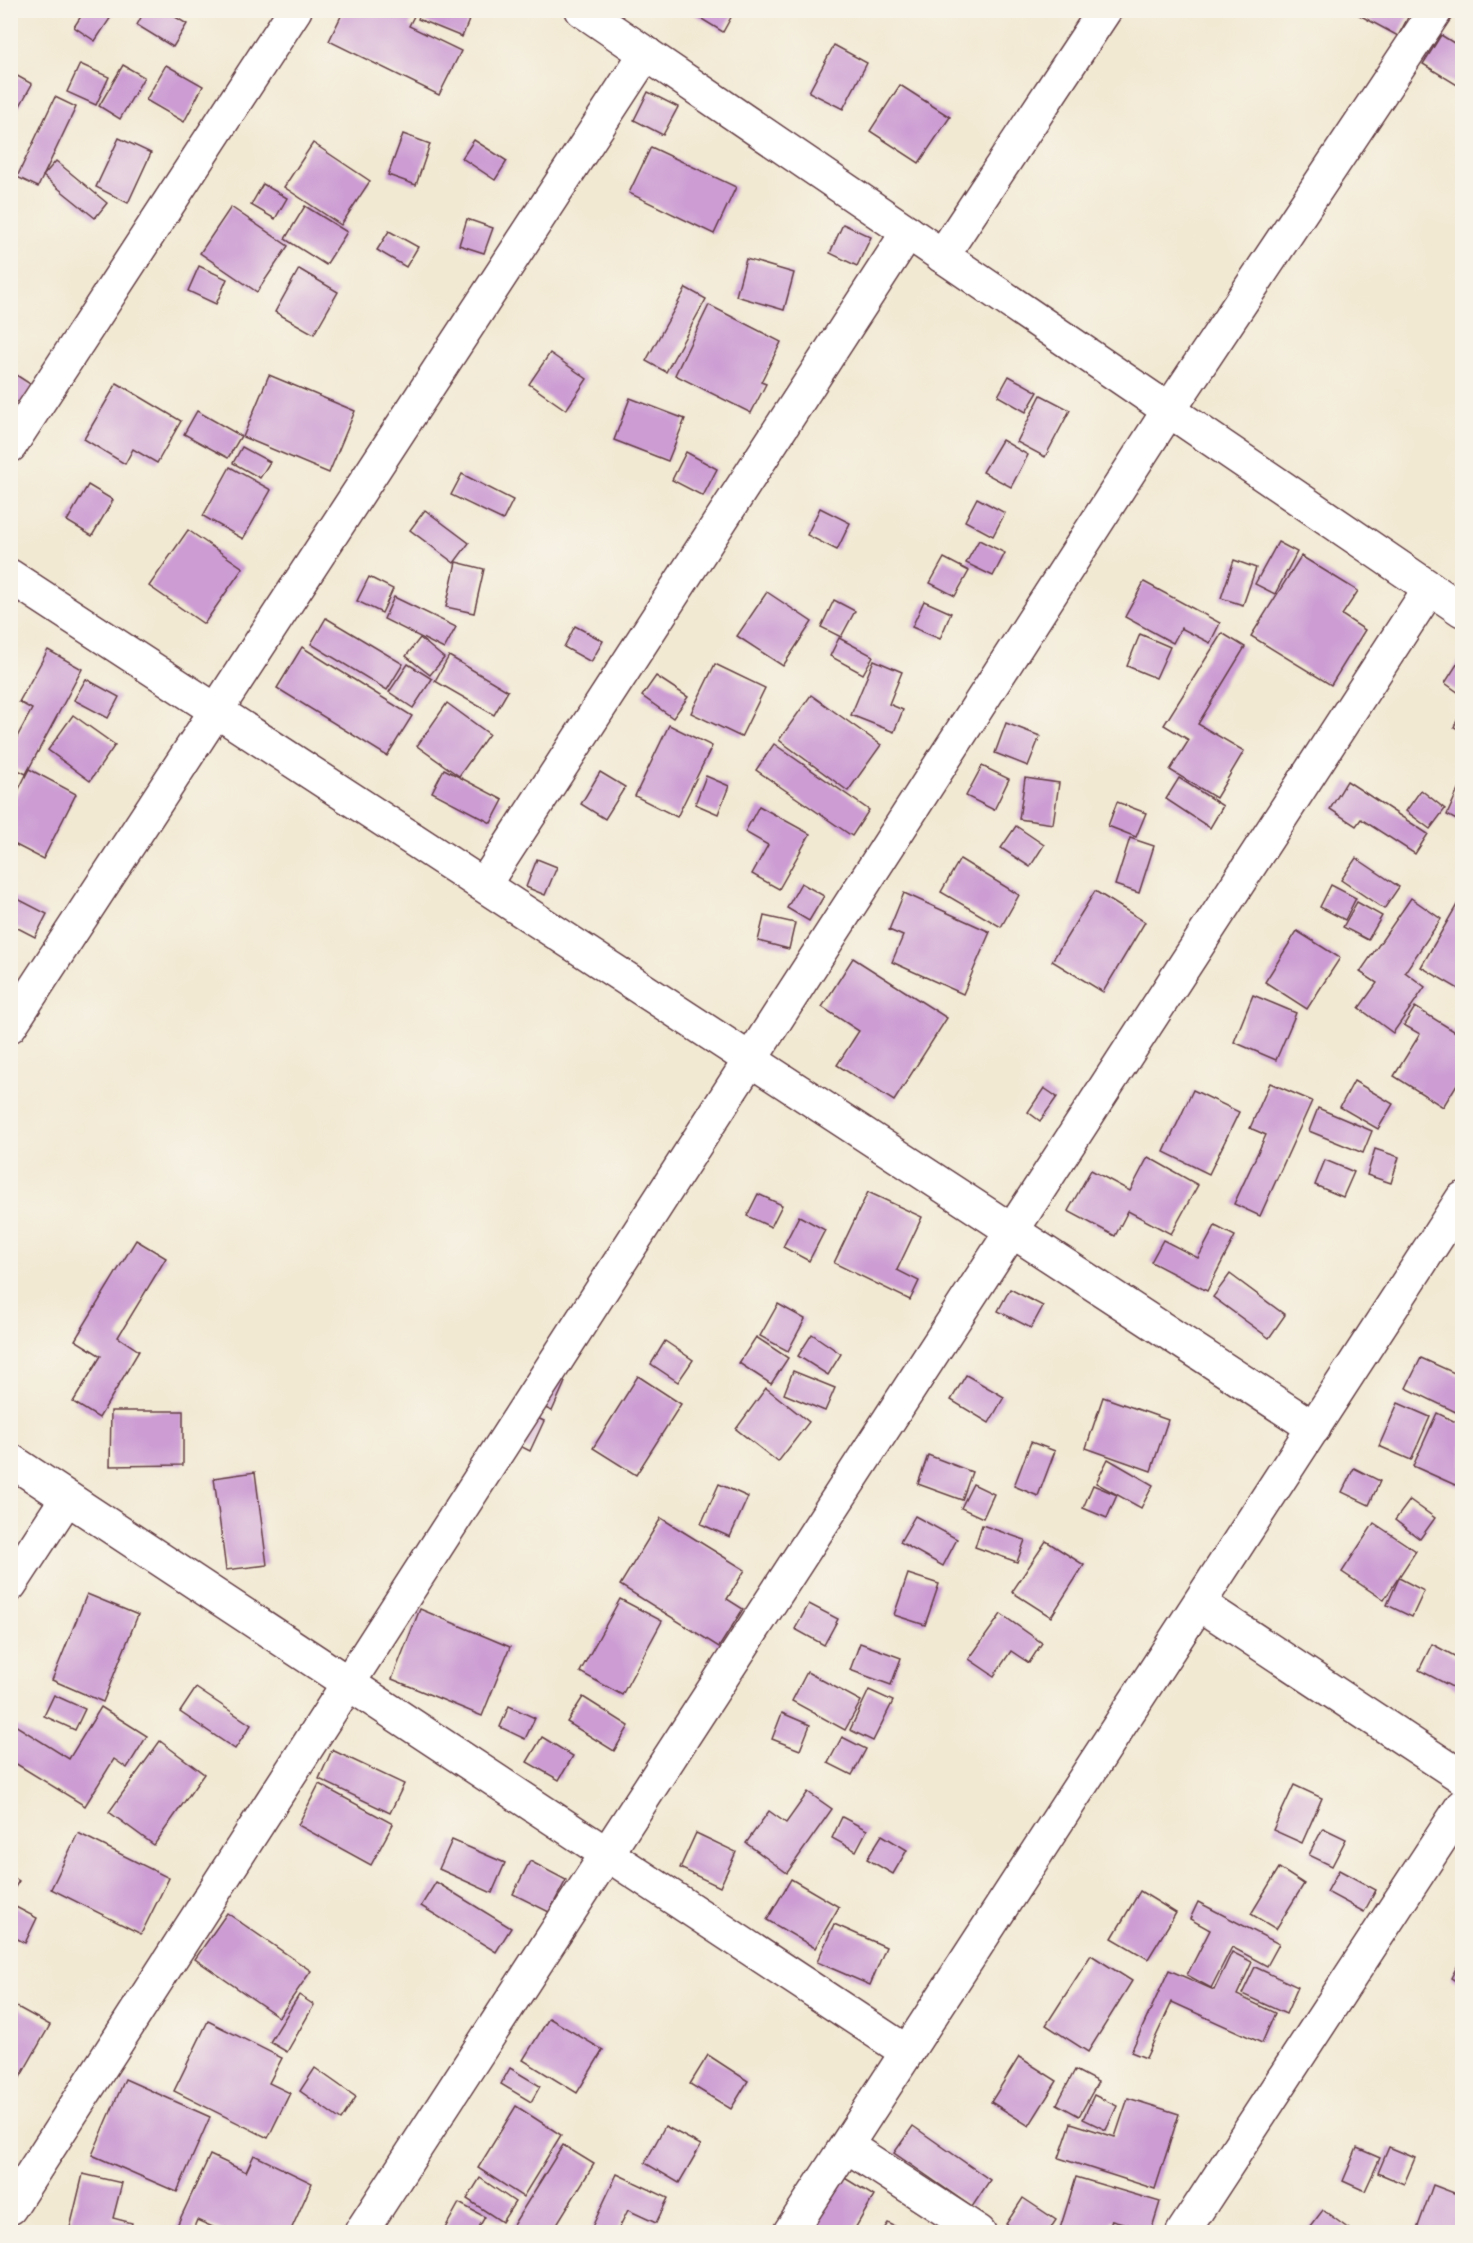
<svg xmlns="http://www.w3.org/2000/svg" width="1473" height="2243" font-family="Mynerve,sans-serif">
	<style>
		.building { fill: #cc9cd3 }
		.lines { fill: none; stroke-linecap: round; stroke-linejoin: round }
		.minor-casing { stroke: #633d44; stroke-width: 36 }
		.minor { stroke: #fff; stroke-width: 33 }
	</style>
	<rect width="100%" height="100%" fill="#f7f3e8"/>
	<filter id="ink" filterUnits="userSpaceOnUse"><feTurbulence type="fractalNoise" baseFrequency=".0167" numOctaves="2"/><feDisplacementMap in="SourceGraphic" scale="12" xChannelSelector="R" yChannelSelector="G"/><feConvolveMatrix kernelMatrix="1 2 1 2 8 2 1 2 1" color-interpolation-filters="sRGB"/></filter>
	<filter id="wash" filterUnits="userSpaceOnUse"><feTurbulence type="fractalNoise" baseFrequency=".008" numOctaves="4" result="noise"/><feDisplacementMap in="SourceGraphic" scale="24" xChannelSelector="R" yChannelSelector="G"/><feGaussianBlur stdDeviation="1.35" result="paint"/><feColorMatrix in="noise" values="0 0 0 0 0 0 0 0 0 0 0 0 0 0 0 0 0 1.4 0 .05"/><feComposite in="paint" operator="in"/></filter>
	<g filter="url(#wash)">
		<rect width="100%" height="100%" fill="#f2e9d3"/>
		<g id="blocks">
			<g class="building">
				<polygon points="85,10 108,10 113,14 95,41 74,27"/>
				<polygon points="145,10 164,10 187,24 173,47 137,25"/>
				<polygon points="344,10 417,10 409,26 461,51 439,95 329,41"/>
				<polygon points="421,10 465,10 472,13 462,37 418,19"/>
				<polygon points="687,10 735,10 723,32"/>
				<polygon points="1350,10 1412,10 1398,36"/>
				<polygon points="1441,35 1462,48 1462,88 1423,64"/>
				<polygon points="834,45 867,63 843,109 809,92"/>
				<polygon points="80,64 109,77 96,105 67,92"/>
				<polygon points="123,65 144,77 120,119 99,106"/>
				<polygon points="166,65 203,86 184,122 146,100"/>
				<polygon points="10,72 32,84 10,124"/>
				<polygon points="900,85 950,117 919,163 870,131"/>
				<polygon points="648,92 678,107 663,135 634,120"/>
				<polygon points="55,97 76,107 38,187 17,177"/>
				<polygon points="403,134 430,144 416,185 388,175"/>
				<polygon points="119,138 151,153 128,203 96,187"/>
				<polygon points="474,140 507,161 495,180 462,158"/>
				<polygon points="313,143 370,181 341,225 284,187"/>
				<polygon points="651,147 736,187 714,234 629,193"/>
				<polygon points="56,161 107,203 95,218 43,176"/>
				<polygon points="263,184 287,198 275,219 251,205"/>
				<polygon points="305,206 347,232 326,265 285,239"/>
				<polygon points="231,207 288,246 257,292 200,253"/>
				<polygon points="467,219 493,228 484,253 459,245"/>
				<polygon points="843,224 871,237 857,266 830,253"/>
				<polygon points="389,231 418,247 406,267 377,250"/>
				<polygon points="746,259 794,273 784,310 736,296"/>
				<polygon points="199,266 227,279 216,304 188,291"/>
				<polygon points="299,269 338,292 314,334 275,312"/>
				<polygon points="686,288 706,299 666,372 646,361"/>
				<polygon points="709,305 781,342 761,382 766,384 751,413 675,375"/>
				<polygon points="550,353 587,379 566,410 529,384"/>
				<polygon points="10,371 38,389 26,408 10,397"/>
				<polygon points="269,375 355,411 329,473 243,437"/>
				<polygon points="1009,376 1038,392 1026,412 998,396"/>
				<polygon points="117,383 181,421 157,463 133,449 125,464 84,439"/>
				<polygon points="1041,395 1070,410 1045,457 1017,442"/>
				<polygon points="630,398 685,419 668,461 614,440"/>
				<polygon points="197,411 241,436 228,458 184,434"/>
				<polygon points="1002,440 1028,455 1011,487 983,472"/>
				<polygon points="242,447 270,462 260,478 233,463"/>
				<polygon points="686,452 717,469 703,496 672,480"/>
				<polygon points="230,467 271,490 243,539 203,516"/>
				<polygon points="462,474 513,500 503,520 451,495"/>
				<polygon points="88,485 113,500 92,536 67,521"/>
				<polygon points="977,498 1005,513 993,536 965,521"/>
				<polygon points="820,508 850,523 837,550 807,535"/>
				<polygon points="425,510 469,543 454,563 410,530"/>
				<polygon points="188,530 243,568 204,624 149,586"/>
				<polygon points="979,540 1005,553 993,576 966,563"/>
				<polygon points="1278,542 1297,552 1275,594 1255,584"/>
				<polygon points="1301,556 1358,591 1342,615 1365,630 1331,685 1251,636"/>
				<polygon points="944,558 969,571 955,596 930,583"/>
				<polygon points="1234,560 1256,568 1243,605 1221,598"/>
				<polygon points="456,562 484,569 474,613 446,607"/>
				<polygon points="369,577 393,589 382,613 357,601"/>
				<polygon points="1144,582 1220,623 1210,643 1181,628 1173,643 1125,617"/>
				<polygon points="767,592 812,622 783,666 737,636"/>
				<polygon points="394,597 456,627 444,649 384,619"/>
				<polygon points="834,600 855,611 841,637 821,627"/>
				<polygon points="924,601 951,613 940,639 912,627"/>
				<polygon points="326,618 403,664 387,690 311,644"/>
				<polygon points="575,626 603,641 591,662 564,647"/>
				<polygon points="1222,633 1245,647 1198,724 1244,751 1216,798 1170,770 1189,740 1164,725"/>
				<polygon points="1140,634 1170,647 1156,678 1127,666"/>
				<polygon points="420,638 444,658 430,675 406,656"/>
				<polygon points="839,638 873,656 863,674 830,656"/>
				<polygon points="302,647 412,716 387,756 277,688"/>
				<polygon points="48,650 82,669 26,774 10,766 10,750 32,709 19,702"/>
				<polygon points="449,656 508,691 494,715 435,681"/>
				<polygon points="874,660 902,672 889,704 903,710 894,732 851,715"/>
				<polygon points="1459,661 1462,663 1462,695 1445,683"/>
				<polygon points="408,664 432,679 413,708 389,692"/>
				<polygon points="715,664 765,688 741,737 691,713"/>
				<polygon points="656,676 688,697 673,718 642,696"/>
				<polygon points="86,679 119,697 108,718 74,700"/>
				<polygon points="811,695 881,745 848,791 779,740"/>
				<polygon points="447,703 489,734 459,776 417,746"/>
				<polygon points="1462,710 1462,731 1454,727"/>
				<polygon points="73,715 115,745 90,781 48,750"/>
				<polygon points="1006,723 1040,736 1028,766 995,753"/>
				<polygon points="669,725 712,746 677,817 635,796"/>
				<polygon points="774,744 869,810 852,836 756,770"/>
				<polygon points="982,766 1009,779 994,810 966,796"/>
				<polygon points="29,769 76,794 43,859 10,842 10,807"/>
				<polygon points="444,769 503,800 491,823 432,792"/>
				<polygon points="600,772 625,787 605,819 581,804"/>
				<polygon points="706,776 729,786 718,814 695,804"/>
				<polygon points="1025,778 1059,783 1053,824 1019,819"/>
				<polygon points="1179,778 1223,806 1210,828 1166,799"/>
				<polygon points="1347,781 1428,834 1415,854 1361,819 1356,826 1330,809"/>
				<polygon points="1421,790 1445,809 1430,829 1406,811"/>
				<polygon points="1458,790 1462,792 1462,823 1447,815"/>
				<polygon points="1117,802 1146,813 1136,837 1108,826"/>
				<polygon points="759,806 810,834 779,889 752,874 768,845 745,832"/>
				<polygon points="1016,826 1044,845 1030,867 1001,848"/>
				<polygon points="1130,838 1154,846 1139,893 1115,885"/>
				<polygon points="1356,858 1399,887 1384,909 1341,880"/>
				<polygon points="537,859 557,867 545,895 526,887"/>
				<polygon points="960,859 1019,895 1001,927 941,892"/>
				<polygon points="801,883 824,896 809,921 787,908"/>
				<polygon points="1331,885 1356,898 1345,920 1320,907"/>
				<polygon points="1095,891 1145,922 1103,992 1052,961"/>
				<polygon points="904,893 990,932 963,994 892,962 903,936 889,930"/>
				<polygon points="10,895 47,914 35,937 10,924"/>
				<polygon points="1462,896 1462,991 1421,967"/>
				<polygon points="1411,898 1441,919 1405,972 1425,987 1393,1033 1359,1008 1377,983 1360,972"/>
				<polygon points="1357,902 1382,916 1368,940 1343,927"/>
				<polygon points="764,916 795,923 789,949 758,941"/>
				<polygon points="1297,931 1340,958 1307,1009 1265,982"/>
				<polygon points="853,958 947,1018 894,1101 837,1065 859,1031 822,1007"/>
				<polygon points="1253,995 1296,1013 1276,1060 1234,1042"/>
				<polygon points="1415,1007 1462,1036 1462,1076 1443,1107 1394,1076 1420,1034 1404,1025"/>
				<polygon points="1354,1081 1393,1104 1378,1129 1340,1107"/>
				<polygon points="1270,1083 1312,1101 1260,1216 1234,1204 1266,1135 1250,1128"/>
				<polygon points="1044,1088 1057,1097 1040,1121 1028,1112"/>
				<polygon points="1193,1090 1239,1112 1209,1174 1164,1152"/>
				<polygon points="1318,1108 1372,1131 1363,1153 1309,1131"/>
				<polygon points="1375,1149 1399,1157 1391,1183 1367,1175"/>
				<polygon points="1148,1157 1198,1185 1171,1234 1128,1211 1115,1236 1068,1211 1091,1170 1130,1191"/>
				<polygon points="1325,1160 1354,1172 1343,1197 1315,1185"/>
				<polygon points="868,1192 922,1217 897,1270 919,1281 910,1300 834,1263"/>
				<polygon points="758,1194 782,1205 771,1227 747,1216"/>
				<polygon points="799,1216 825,1230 809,1261 783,1247"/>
				<polygon points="1215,1226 1235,1236 1207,1291 1151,1262 1163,1240 1198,1258"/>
				<polygon points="136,1240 166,1258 118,1337 139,1351 99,1418 73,1402 101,1356 75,1340"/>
				<polygon points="1230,1274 1285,1315 1269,1338 1213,1297"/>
				<polygon points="1010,1289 1043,1306 1031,1328 998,1311"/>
				<polygon points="778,1304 805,1319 788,1351 760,1336"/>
				<polygon points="812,1334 841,1354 828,1375 798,1356"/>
				<polygon points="756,1337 788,1358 771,1384 739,1363"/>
				<polygon points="665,1341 693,1360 678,1382 651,1364"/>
				<polygon points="1421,1358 1461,1376 1462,1372 1462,1415 1406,1388"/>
				<polygon points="793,1371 835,1388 825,1411 784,1394"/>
				<polygon points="543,1372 565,1382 552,1411 529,1401"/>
				<polygon points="966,1375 1004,1397 989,1423 951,1400"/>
				<polygon points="638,1376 681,1404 636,1475 593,1448"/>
				<polygon points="766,1388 809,1422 778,1462 736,1429"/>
				<polygon points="1103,1397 1168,1420 1151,1471 1086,1448"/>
				<polygon points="1398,1403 1430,1417 1411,1460 1379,1446"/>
				<polygon points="519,1410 544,1421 530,1451 506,1439"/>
				<polygon points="111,1411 183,1411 183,1465 110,1466"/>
				<polygon points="1437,1413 1462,1425 1462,1488 1413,1466"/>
				<polygon points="1031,1442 1055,1451 1038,1496 1014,1486"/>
				<polygon points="928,1455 972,1472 962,1500 918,1484"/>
				<polygon points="1108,1459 1153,1485 1141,1508 1096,1483"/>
				<polygon points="1354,1468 1380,1481 1369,1505 1342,1492"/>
				<polygon points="255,1472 267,1565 226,1570 214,1478"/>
				<polygon points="719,1484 748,1497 730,1537 701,1524"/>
				<polygon points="973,1484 994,1494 983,1518 961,1508"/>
				<polygon points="1093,1485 1117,1495 1107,1518 1083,1508"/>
				<polygon points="1410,1500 1435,1518 1420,1539 1395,1520"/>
				<polygon points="915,1516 957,1539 943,1566 900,1542"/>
				<polygon points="661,1518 745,1570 727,1599 743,1609 719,1647 620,1585"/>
				<polygon points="1374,1523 1416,1551 1384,1600 1342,1572"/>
				<polygon points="982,1525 1025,1540 1017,1562 975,1547"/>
				<polygon points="1046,1541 1084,1565 1051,1617 1012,1592"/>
				<polygon points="908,1574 939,1584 925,1625 894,1615"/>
				<polygon points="1399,1578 1424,1591 1412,1617 1387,1605"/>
				<polygon points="87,1594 138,1615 103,1702 52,1680"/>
				<polygon points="620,1599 662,1621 622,1695 580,1672"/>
				<polygon points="809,1604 838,1619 824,1645 795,1629"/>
				<polygon points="420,1609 510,1647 482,1716 392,1679"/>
				<polygon points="1001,1614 1042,1643 1029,1663 1011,1651 994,1676 969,1659"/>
				<polygon points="860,1643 901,1658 891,1685 850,1670"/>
				<polygon points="1432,1644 1462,1660 1462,1692 1419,1670"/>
				<polygon points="807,1672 861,1701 845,1730 792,1701"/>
				<polygon points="196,1688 251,1725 235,1749 180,1712"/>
				<polygon points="869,1690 893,1701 873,1741 850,1730"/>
				<polygon points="54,1695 85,1709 75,1730 44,1716"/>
				<polygon points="583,1697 629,1726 614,1751 567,1722"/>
				<polygon points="509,1706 535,1718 525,1739 500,1727"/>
				<polygon points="101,1707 147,1736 127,1768 114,1759 85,1806 10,1760 10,1732 15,1725 69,1759"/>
				<polygon points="782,1713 810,1725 800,1750 772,1739"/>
				<polygon points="542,1737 573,1756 559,1780 527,1762"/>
				<polygon points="842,1737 866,1749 852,1775 828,1763"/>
				<polygon points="160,1741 204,1774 154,1845 109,1812"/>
				<polygon points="332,1750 404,1784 390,1813 319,1779"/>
				<polygon points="319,1784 393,1824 371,1865 298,1825"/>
				<polygon points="1294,1785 1322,1798 1302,1843 1273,1830"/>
				<polygon points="808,1792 832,1809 787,1873 746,1843 769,1811 786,1823"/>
				<polygon points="842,1817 867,1830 856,1851 832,1838"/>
				<polygon points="1323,1828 1346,1839 1332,1866 1309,1855"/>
				<polygon points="78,1833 169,1878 141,1934 51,1889"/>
				<polygon points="696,1833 736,1852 720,1887 680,1868"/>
				<polygon points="882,1835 907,1850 893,1874 867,1859"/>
				<polygon points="452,1840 505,1863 492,1893 439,1869"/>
				<polygon points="530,1861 566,1880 549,1912 513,1894"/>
				<polygon points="1279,1868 1304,1884 1276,1929 1251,1914"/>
				<polygon points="1339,1870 1376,1890 1364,1912 1327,1892"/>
				<polygon points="10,1875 19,1881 10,1895"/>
				<polygon points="791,1879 839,1907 815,1948 767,1920"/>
				<polygon points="436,1882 511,1928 496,1952 421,1906"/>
				<polygon points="1140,1891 1176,1913 1148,1959 1112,1938"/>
				<polygon points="1198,1902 1279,1944 1267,1966 1232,1947 1211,1988 1187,1975 1210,1930 1190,1919"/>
				<polygon points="10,1904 37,1918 25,1943 10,1935"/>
				<polygon points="227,1913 311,1971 279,2017 195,1959"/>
				<polygon points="834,1924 886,1947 870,1985 817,1962"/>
				<polygon points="1232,1952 1252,1962 1237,1995 1275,2013 1262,2043 1172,2002 1146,2058 1131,2052 1169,1970 1214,1990"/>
				<polygon points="1091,1955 1132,1981 1088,2052 1046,2025"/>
				<polygon points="1462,1957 1462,1985 1451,1978"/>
				<polygon points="1255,1967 1298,1987 1286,2014 1242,1994"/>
				<polygon points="299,1995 314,2005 287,2052 270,2042"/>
				<polygon points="10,2003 50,2025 10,2095"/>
				<polygon points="549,2018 603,2050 577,2093 523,2060"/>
				<polygon points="208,2021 282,2058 269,2083 290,2093 268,2138 174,2091"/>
				<polygon points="708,2055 748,2081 731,2109 690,2084"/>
				<polygon points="1019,2057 1057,2081 1029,2126 991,2102"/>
				<polygon points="315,2068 356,2097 341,2120 300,2091"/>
				<polygon points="510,2068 540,2086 531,2102 501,2084"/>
				<polygon points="1075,2070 1098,2082 1079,2116 1057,2104"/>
				<polygon points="125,2079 210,2117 177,2192 92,2155"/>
				<polygon points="1094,2095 1117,2106 1106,2130 1083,2119"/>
				<polygon points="1128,2098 1179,2114 1155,2189 1059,2158 1071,2123 1115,2137"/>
				<polygon points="516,2106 561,2135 523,2197 478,2168"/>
				<polygon points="665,2126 701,2145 679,2183 645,2163"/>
				<polygon points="913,2126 990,2180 972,2207 894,2153"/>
				<polygon points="563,2145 594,2164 552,2232 514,2232 510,2230"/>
				<polygon points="1389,2147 1415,2158 1404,2184 1378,2173"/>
				<polygon points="1357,2148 1380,2158 1365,2191 1343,2181"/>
				<polygon points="210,2155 246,2172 254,2155 312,2183 290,2232 224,2232 197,2220 192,2232 174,2232"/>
				<polygon points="83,2174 122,2183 113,2218 132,2223 130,2232 69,2232"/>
				<polygon points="617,2174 668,2198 656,2223 628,2210 617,2232 604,2232 592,2227"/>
				<polygon points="843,2177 874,2196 853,2232 811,2232"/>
				<polygon points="1076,2177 1160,2202 1151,2231 1112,2220 1108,2232 1059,2232"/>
				<polygon points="480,2178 515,2202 502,2222 467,2199"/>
				<polygon points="1433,2185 1462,2196 1462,2232 1416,2232"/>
				<polygon points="1023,2198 1056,2220 1048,2232 1020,2232 1006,2224"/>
				<polygon points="459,2203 485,2217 476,2232 443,2232"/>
				<polygon points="1323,2210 1353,2232 1306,2232"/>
				<polygon points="888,2223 906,2232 882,2232"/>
			</g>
		</g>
	</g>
	<g filter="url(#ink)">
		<use href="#blocks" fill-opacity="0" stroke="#633d44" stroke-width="1.5"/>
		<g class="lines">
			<defs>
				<g id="minor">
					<polyline points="582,10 1462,610"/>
					<polyline points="942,256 1105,10"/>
					<polyline points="10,446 295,10"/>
					<polyline points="10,576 1314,1428"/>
					<polyline points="484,885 908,232"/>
					<polyline points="10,1026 646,53"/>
					<polyline points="10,1460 907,2052"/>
					<polyline points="10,1585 67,1498"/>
					<polyline points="1200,1604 1462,1777"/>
					<polyline points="847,2146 979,2232"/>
					<polyline points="10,2208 1169,410 1436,10"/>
					<polyline points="361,2232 1430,588"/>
					<polyline points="790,2232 1462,1199"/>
					<polyline points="1183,2232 1462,1806"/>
				</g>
			</defs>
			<use href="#minor" class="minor-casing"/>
			<use href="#minor" class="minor"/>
		</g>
	</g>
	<rect width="1473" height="2243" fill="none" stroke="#f7f3e8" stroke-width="36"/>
</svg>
